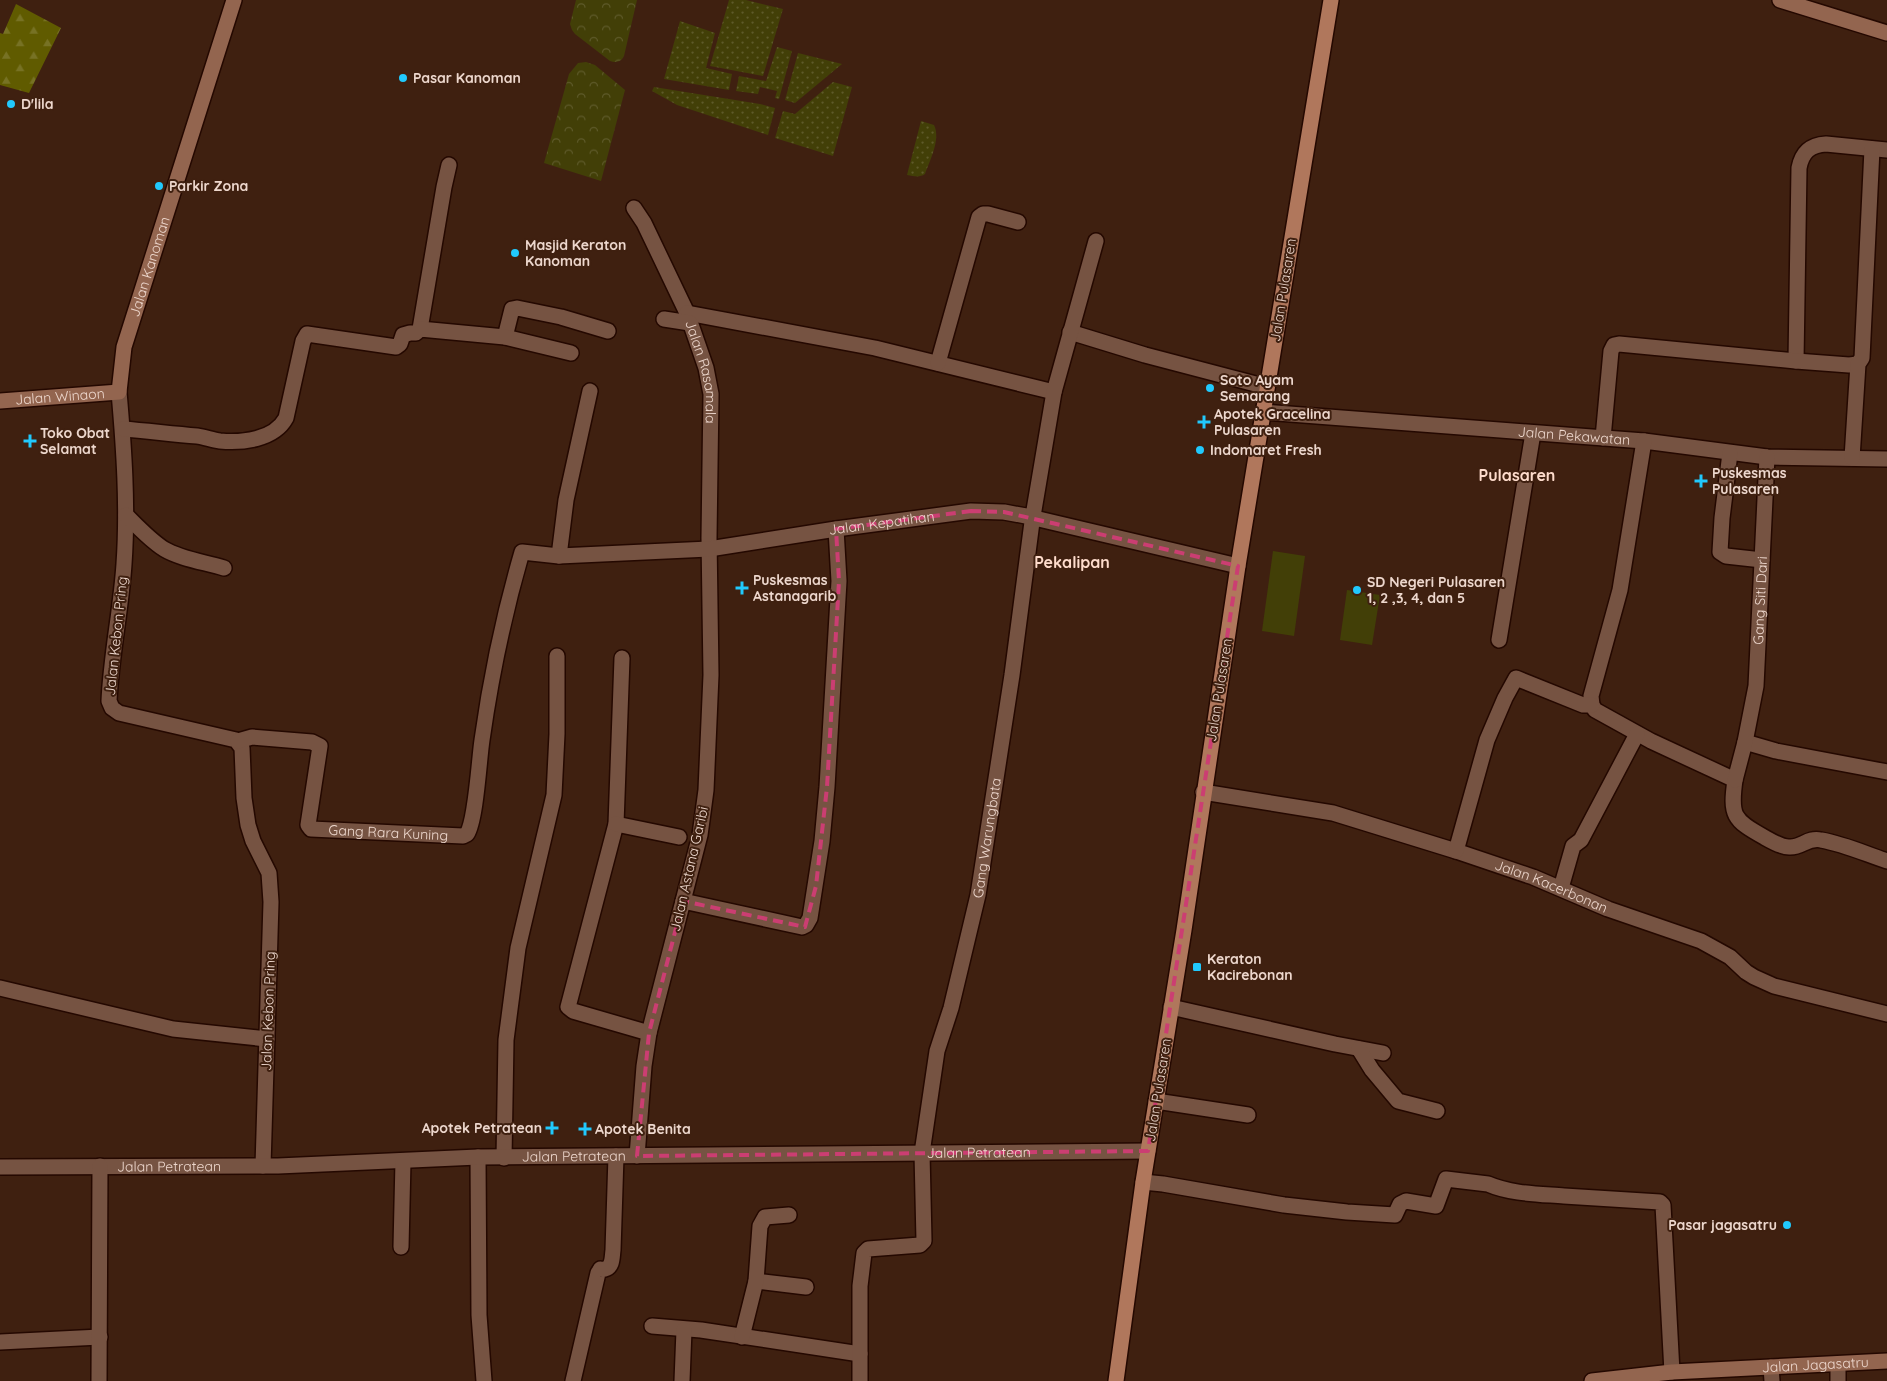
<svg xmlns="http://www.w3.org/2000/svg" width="1887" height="1381" font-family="Quicksand,sans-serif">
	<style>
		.grass { fill: url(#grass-dots) }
		.forest { fill: url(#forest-firs) }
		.park { fill: url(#park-crowns) }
		.pitch { fill: #423f07 }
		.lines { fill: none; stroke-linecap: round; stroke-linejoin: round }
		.street-casing { stroke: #240800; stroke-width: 18 }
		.secondary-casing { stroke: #240800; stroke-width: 18 }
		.primary-casing { stroke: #240800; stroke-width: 18 }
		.street { stroke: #765342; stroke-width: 15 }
		.secondary { stroke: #93654f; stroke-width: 15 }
		.primary { stroke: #b0775c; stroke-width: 15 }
		.marked { fill: none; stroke: #cb3e72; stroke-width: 4; stroke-dasharray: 10 6; stroke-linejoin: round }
		.poi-dot { fill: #21c9fd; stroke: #3f2010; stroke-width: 2 }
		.labels { text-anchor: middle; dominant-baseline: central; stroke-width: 4; stroke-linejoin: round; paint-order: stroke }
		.poi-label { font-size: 14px; font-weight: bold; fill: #edd7cd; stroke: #3f2010; text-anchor: start }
		.street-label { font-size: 14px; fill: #edd7cd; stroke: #3f2010 }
		.quarter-label { font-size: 16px; font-weight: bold; fill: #fedccc; stroke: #3f2010 }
	</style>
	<defs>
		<pattern id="grass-dots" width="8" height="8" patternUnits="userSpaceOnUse" patternTransform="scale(1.25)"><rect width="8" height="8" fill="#423f07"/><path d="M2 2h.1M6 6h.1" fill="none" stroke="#5e5a2a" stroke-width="1.8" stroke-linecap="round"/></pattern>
		<pattern id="forest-firs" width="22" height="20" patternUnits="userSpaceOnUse" patternTransform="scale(1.25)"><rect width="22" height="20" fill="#605b00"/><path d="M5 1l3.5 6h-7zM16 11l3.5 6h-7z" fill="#777224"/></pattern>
		<pattern id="park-crowns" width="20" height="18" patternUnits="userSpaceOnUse" patternTransform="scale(1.25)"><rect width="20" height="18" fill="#423f07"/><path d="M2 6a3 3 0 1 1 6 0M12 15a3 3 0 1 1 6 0" fill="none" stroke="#5e5a2a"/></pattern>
	</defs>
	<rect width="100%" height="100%" fill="#3f2010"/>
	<g class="grass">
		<polygon points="729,0 746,0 783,9 763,76 710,66"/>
		<polygon points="680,21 715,33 706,68 732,74 729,90 664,79"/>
		<polygon points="777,47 792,51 779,99 775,98 777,91 760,87 758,94 736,91 739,76 766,81"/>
		<polygon points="798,53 842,64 795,103 785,100"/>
		<polygon points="833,82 852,87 833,156 775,138 783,111 795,114"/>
		<polygon points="654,87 760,104 775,108 768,135 677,105 652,91"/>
		<path d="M921 121 934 125C941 139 930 160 925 174 919 178 914 176 907 175Z"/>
	</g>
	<polygon class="forest" points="16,4 61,28 29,93 0,85 0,33 3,34"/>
	<g class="park">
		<path d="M576 0H637L624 56C621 62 616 63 610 61L575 34 572 30 570 24Z"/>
		<polygon points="586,62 595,65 625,90 601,181 544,163 569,74 578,63"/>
	</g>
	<g class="pitch">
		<polygon points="1273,551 1305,556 1294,636 1262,631"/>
		<polygon points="1347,590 1380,595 1372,645 1340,640"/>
	</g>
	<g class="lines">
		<defs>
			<g id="street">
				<path id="s1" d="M634 208 644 223 687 313 706 368 711 394 709 538 711 675 706 790 700 835 649 1033 644 1066 637 1156"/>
				<polyline points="687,313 875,348 1054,392"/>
				<polyline points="664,319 690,323"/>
				<polyline points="420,329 444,187 449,165"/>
				<polyline points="1070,332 1145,355 1267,387"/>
				<polyline points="505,337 512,309 517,308 561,317 608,331"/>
				<path d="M1796 361 1799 168C1802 152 1810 145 1826 144L1887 150"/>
				<polyline points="938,363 979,217 983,214 988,214 1018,222"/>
				<path d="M119 392C124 449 128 507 124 564 121 610 111 655 109 701L112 708 119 713 236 740 242 748 244 798 248 825 253 841 269 873 271 902 263 1166"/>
				<path id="s2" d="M1263 412 1644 441 1767 457 1887 459"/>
				<path d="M123 429C148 431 172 434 197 436 205 437 212 440 220 441 242 443 274 440 286 418L303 341 307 334 396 347 400 344 403 335 410 333H416L420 329 505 337 571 353"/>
				<polyline points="1603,438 1611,351 1614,345 1619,344 1796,361 1849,365 1858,364"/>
				<path d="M1644 441 1620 590 1591 696 1592 705 1595 710 1651 741 1735 780C1730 815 1733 820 1764 837 1771 841 1781 847 1789 847 1802 848 1807 837 1821 840 1844 844 1866 854 1887 861"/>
				<polyline points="1730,453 1722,518 1720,552 1726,556 1762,560"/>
				<polyline points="1852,458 1858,364 1862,358 1872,149"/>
				<path d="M126 515C138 527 150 540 164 549 181 559 204 562 224 568"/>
				<polyline points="559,556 566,500 590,391"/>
				<polyline points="1499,640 1533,433"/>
				<polyline points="622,658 616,824 568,1007 573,1011 649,1033"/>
				<path id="s3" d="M238 741 252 737 312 742 320 746 308 825 311 829 463 836 467 834C476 820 479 760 482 740 491 676 504 614 522 552L559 556 709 549 836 529 971 511 1004 512 1026 516 1238 566"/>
				<polyline points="1745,742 1776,751 1887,772"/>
				<path id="s4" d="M1735 780 1745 742 1756 686 1767 457"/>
				<path id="s5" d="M1203 792 1333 813 1456 851 1533 877 1608 909 1701 941 1730 957 1746 972 1754 977 1774 986 1887 1014"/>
				<polyline points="616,824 679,837"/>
				<polyline points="1456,851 1487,740 1505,698 1516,678 1583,705 1592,705"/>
				<polyline points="1561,888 1573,846 1581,840 1637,734"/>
				<polyline points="683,901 802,927 806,925 810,918 822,841 827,787 839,581 836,529"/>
				<polyline points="0,988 173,1029 267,1039"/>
				<polyline points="1171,1007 1335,1044 1383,1053"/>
				<polyline points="1359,1049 1372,1070 1398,1101 1437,1111"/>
				<polyline points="1156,1101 1248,1115"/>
				<polyline points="478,1157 479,1315 484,1381"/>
				<polyline points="504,1158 506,1040 518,948 554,795 557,734 557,656"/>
				<path id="s6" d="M0 1167 278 1166 478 1157 1148 1151"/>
				<path d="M1143 1182 1163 1184 1284 1205 1347 1212 1395 1215 1400 1204 1406 1201 1436 1206 1446 1179 1488 1184C1511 1194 1539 1194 1564 1196 1596 1198 1628 1200 1660 1202L1663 1205 1672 1372"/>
				<polyline points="401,1247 403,1161"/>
				<polyline points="756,1281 806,1287"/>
				<polyline points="652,1326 701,1330 860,1354"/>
				<polyline points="742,1337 756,1281 760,1226 765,1217 789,1215"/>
				<polyline points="0,1342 100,1337"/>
				<polyline points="1838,1364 1838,1381"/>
				<polyline points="1771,1367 1772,1381"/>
				<polyline points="99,1381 100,1166"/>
				<path d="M573 1381 598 1273C602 1267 598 1270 605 1269 613 1267 612 1257 613 1250L616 1156"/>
				<polyline points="682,1381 684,1330"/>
				<path id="s7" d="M860 1381V1286L864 1253 868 1249 920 1245 924 1241 922 1153 937 1051 951 1008 978 895 1012 675 1032 522 1054 392 1096 241"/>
			</g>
			<g id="secondary">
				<polyline points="1780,0 1887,33"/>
				<path id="s8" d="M0 401 119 392 124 347 234 0"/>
				<path id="s9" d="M1592 1381 1672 1372 1887 1361"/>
			</g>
			<polyline id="primary" points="1116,1381 1143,1182 1184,930 1238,566 1331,0"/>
		</defs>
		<use href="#street" class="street-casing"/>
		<use href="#secondary" class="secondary-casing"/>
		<use href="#primary" class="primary-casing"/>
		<use href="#street" class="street"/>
		<use href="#secondary" class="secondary"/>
		<use href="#primary" class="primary"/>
	</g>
	<path class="marked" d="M971 511 1004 512 1238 566 1148 1151 637 1156 649 1033 683 901 805 927 816 886 827 787 839 581 836 529Z"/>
	<g class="poi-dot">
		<circle cx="403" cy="78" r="5"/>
		<circle cx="11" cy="104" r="5"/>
		<circle cx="159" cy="186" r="5"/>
		<circle cx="515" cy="253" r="5"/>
		<circle cx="1210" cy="388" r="5"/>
		<path d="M1201.5 414.5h5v5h5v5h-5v5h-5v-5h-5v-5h5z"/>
		<path d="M27.5 433.5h5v5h5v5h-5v5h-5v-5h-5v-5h5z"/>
		<circle cx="1200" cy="450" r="5"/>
		<path d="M1698.5 473.5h5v5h5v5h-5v5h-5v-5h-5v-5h5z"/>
		<path d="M739.5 580.5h5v5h5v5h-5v5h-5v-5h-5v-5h5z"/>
		<circle cx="1357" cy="590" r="5"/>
		<rect x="1192" y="962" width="10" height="10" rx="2.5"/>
		<path d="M549.5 1120.5h5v5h5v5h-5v5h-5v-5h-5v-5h5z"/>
		<path d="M582.5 1121.5h5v5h5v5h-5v5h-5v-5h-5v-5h5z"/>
		<circle cx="1787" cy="1225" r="5"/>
	</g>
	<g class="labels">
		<g class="poi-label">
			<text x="413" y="78">Pasar Kanoman</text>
			<text x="21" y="104">D'lila</text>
			<text x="169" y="186">Parkir Zona</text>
			<text x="525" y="245">Masjid Keraton<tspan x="525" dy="16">Kanoman</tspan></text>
			<text x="1220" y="380">Soto Ayam<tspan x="1220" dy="16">Semarang</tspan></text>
			<text x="1214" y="414">Apotek Gracelina<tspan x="1214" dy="16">Pulasaren</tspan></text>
			<text x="40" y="433">Toko Obat<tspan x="40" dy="16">Selamat</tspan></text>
			<text x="1210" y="450">Indomaret Fresh</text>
			<text x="1712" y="473">Puskesmas<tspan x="1712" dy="16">Pulasaren</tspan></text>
			<text x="753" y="580">Puskesmas<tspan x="753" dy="16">Astanagarib</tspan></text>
			<text x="1367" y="582">SD Negeri Pulasaren<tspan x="1367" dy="16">1, 2 ,3, 4, dan 5</tspan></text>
			<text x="1207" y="959">Keraton<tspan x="1207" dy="16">Kacirebonan</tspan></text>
			<text x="542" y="1128" text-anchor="end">Apotek Petratean</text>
			<text x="595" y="1129">Apotek Benita</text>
			<text x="1777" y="1225" text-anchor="end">Pasar jagasatru</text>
		</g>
		<g class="street-label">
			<text stroke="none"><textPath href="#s8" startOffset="249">Jalan Kanoman</textPath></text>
			<text transform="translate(1283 290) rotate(-81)">Jalan Pulasaren</text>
			<text stroke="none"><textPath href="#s1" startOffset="179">Jalan Rasamala</textPath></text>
			<text stroke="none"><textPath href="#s8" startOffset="60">Jalan Winaon</textPath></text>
			<text stroke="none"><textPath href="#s2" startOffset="312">Jalan Pekawatan</textPath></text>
			<text stroke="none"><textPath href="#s3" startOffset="975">Jalan Kepatihan</textPath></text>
			<text stroke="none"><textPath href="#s4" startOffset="182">Gang Siti Dari</textPath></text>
			<text transform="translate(116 636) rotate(-84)">Jalan Kebon Pring</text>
			<text transform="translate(1219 690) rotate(-81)">Jalan Pulasaren</text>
			<text stroke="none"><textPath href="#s3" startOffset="246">Gang Rara Kuning</textPath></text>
			<text stroke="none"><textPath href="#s7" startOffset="602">Gang Warungbata</textPath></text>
			<text transform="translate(689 869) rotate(-77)">Jalan Astana Garibi</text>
			<text stroke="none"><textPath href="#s5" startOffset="362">Jalan Kacerbonan</textPath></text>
			<text transform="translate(268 1011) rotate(-88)">Jalan Kebon Pring</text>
			<text transform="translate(1158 1090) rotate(-81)">Jalan Pulasaren</text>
			<text stroke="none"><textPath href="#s6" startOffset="979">Jalan Petratean</textPath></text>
			<text stroke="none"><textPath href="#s6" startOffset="574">Jalan Petratean</textPath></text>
			<text stroke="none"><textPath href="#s6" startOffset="169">Jalan Petratean</textPath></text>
			<text stroke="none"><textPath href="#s9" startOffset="224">Jalan Jagasatru</textPath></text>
		</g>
		<g class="quarter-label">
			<text x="1517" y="475">Pulasaren</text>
			<text x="1072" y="562">Pekalipan</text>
		</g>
	</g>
</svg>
